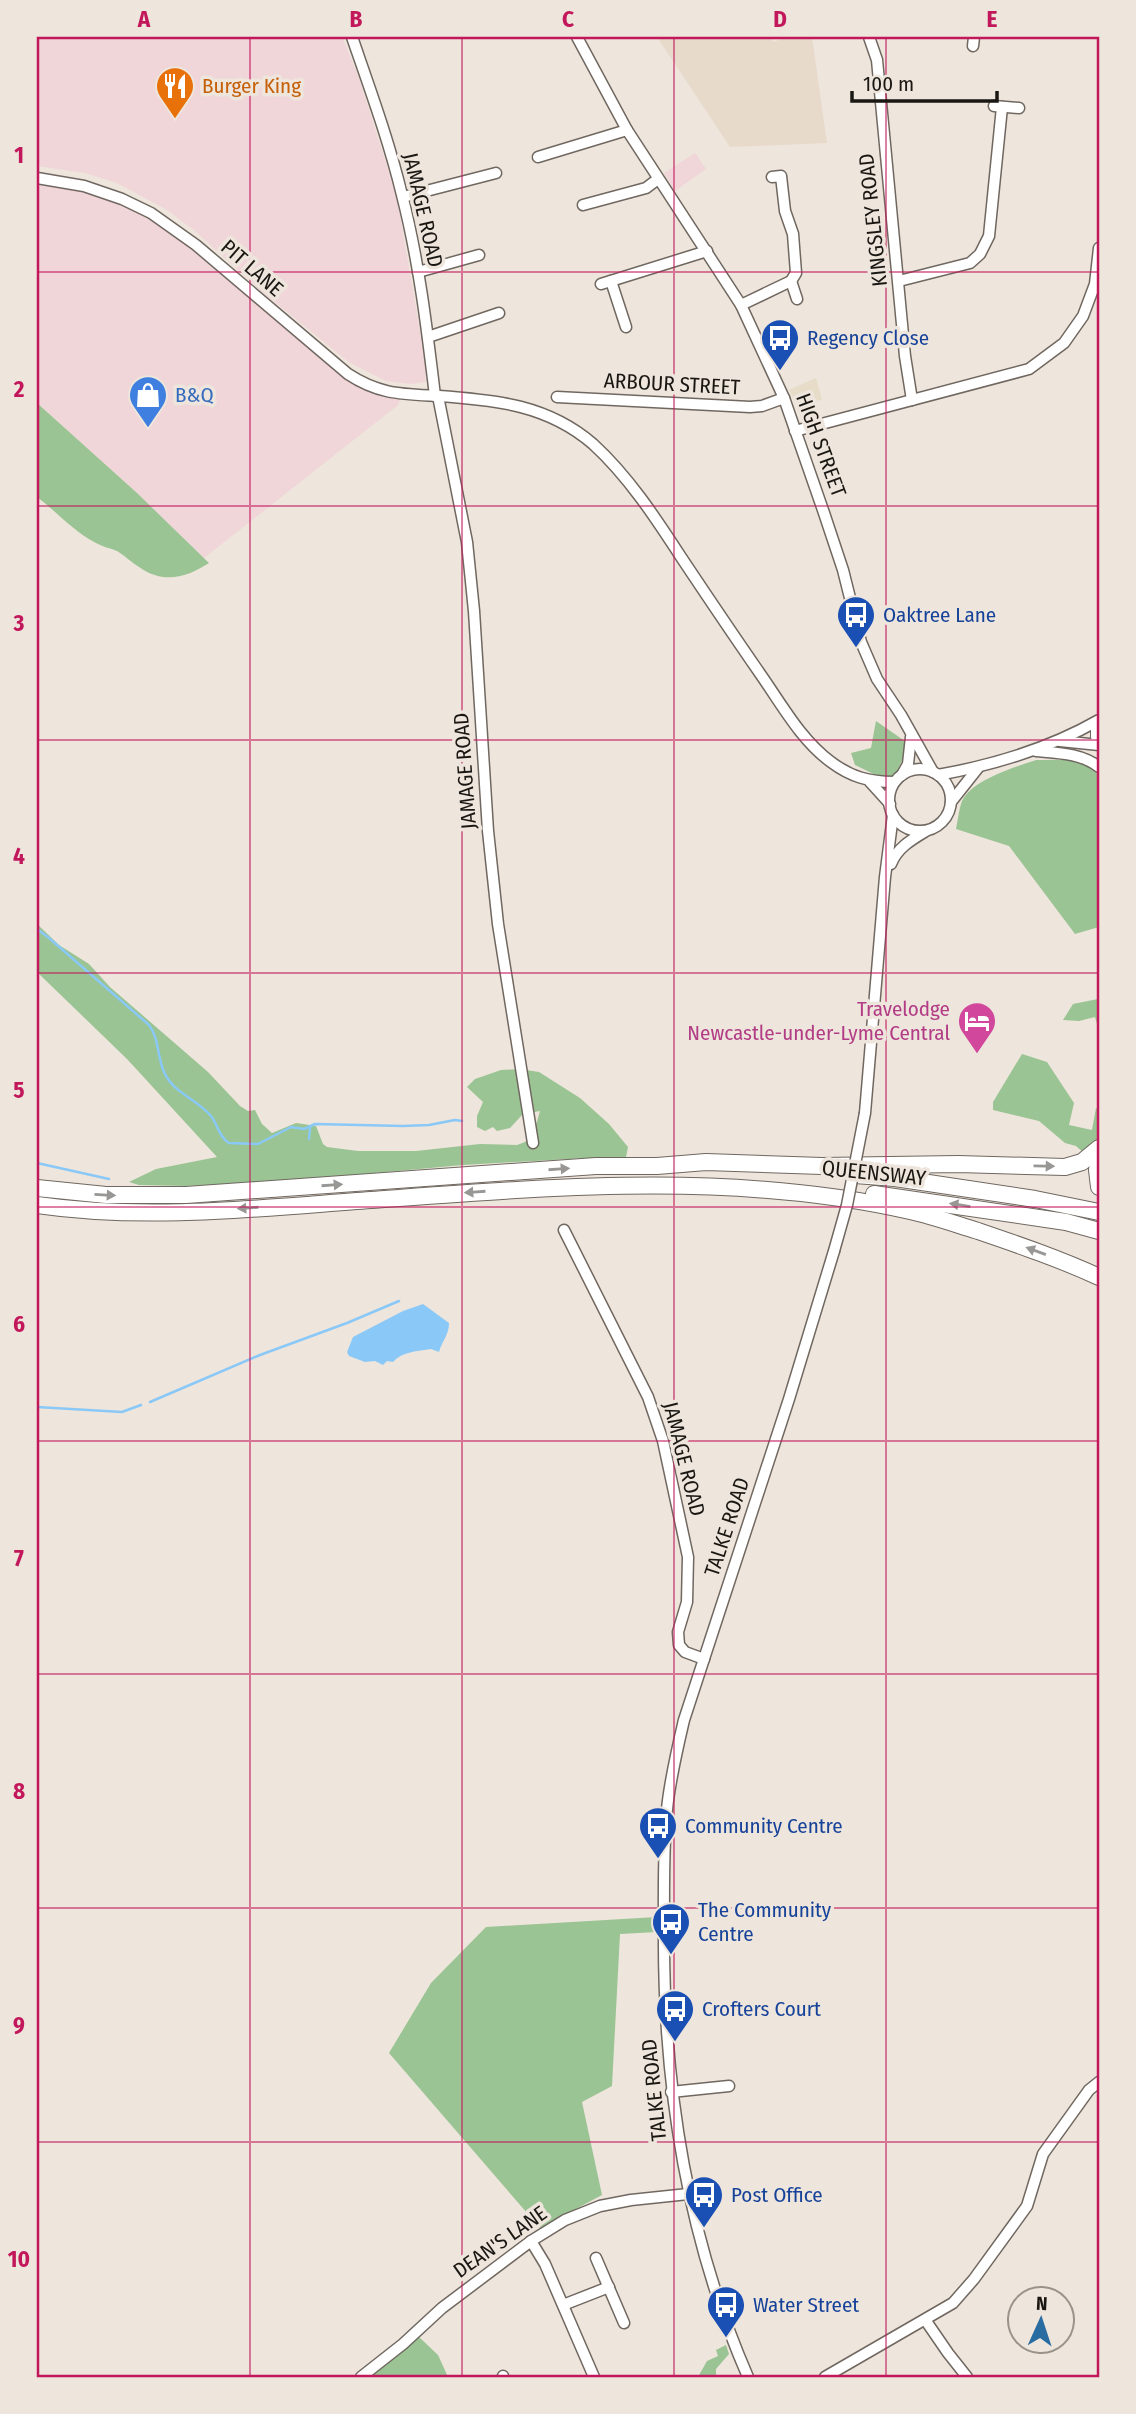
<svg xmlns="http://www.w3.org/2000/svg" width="1136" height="2414" font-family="'Fira Sans Condensed',sans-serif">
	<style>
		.commercial { fill: #f0d5d9 }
		.industrial { fill: #e6dcc7 }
		.built { fill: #e7daca }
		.green { fill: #9ac493 }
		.water { fill: #8ac9f7 }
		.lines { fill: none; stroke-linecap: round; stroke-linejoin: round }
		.stream { stroke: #8ac9f7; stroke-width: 2.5 }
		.minor-casing { stroke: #706860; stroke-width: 13 }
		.highway-casing { stroke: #706860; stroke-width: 18 }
		.minor { stroke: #fff; stroke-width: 10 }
		.highway { stroke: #fff; stroke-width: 16 }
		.minor-bridge-casing { stroke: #706860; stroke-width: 13; stroke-linecap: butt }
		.minor-bridge { stroke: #fff; stroke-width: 10 }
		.oneway { fill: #989795 }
		.grid { fill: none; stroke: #c2185b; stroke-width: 2; stroke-opacity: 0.55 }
		.labels { text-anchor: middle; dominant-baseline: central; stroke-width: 7; stroke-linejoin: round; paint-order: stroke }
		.food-label { font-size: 21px; fill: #c56008; stroke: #eee5dc; text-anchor: start }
		.street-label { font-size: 21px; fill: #1a1713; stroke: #eee5dc }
		.transit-label { font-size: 21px; fill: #164399; stroke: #eee5dc; text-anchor: start }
		.shop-label { font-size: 21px; fill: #366cbe; stroke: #eee5dc; text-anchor: start }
		.hotel-label { font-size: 21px; fill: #b23c85; stroke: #eee5dc; text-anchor: end }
		.neatline { fill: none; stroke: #c2185b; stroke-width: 2.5 }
		.grid-label { font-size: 23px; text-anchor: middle; font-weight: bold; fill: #c2185b }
	</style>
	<rect width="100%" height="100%" fill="#eee5dc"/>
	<g class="commercial">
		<polygon points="37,37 342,37 359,78 397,198 426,366 425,382 411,384 386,381 350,363 261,291 194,230 167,210 117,183 85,173 37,166"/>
		<polygon points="695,153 706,169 675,191 664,173"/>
		<polygon points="37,178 84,186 151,213 348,374 402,395 398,405 204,558 137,493 37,403"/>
	</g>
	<polygon class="industrial" points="816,378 822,400 796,403 789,390"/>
	<polygon class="built" points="657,37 769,37 774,42 785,37 812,37 827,143 730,147"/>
	<g class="green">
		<path d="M37 403 137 493 209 563C186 578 163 584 139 567 131 562 124 555 117 551 110 548 103 547 96 543 74 532 57 512 37 497Z"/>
		<polygon points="876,721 909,744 896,774 884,779 855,765 851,753 871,748"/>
		<path d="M1036 760C1063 760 1079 756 1099 776V927L1075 934 1009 846 956 829C958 820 959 809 962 801 972 780 1015 767 1036 760Z"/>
		<polygon points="37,924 59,945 89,964 110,987 208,1072 240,1106 248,1111 255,1110 262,1124 272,1133 296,1123 316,1126 323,1144 327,1147 358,1151 416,1151 480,1144 517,1145 525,1142 534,1132 540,1111 523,1114 510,1128 497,1131 493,1127 485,1131 477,1127 477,1116 483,1102 467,1087 475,1079 501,1070 520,1069 539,1072 580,1098 609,1124 628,1147 626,1157 621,1159 588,1158 463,1165 277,1182 186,1186 139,1185 129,1182 156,1169 217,1157 127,1059 37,972"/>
		<polygon points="1099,987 1099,1031 1095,1017 1079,1021 1063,1020 1073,1004 1098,999"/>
		<polygon points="1022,1054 1047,1062 1074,1103 1069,1125 1092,1130 1096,1108 1099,1110 1099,1140 1086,1155 1076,1146 1065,1143 1039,1121 993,1110 993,1102"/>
		<polygon points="657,1917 657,1932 620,1934 612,2086 582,2102 602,2195 540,2228 389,2053 431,1983 486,1927"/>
		<polygon points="419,2337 438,2355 448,2377 366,2377"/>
		<polygon points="726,2345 729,2354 716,2369 716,2377 698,2377 707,2361 718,2356 716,2350"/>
	</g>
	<path class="water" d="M423 1304 449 1323C449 1335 442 1341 439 1352L431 1349C418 1351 401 1352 393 1362L387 1361 383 1365 375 1361 365 1362 349 1356 347 1352 353 1337 403 1311Z"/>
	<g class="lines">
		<g class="stream">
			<path d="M37 929 49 938 149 1025C159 1038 157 1056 164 1072 174 1094 196 1098 211 1116 218 1125 219 1137 229 1143L258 1144 291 1127 304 1129 315 1124 403 1126 429 1125 455 1120 462 1121"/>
			<polyline points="309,1139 310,1128"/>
			<polyline points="37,1163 109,1179"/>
			<polyline points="150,1402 260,1355 347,1323 399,1301"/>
			<polyline points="37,1407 122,1412 141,1405"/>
		</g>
		<defs>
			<g id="minor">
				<path d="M352 37C370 89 389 141 402 195 419 261 427 329 435 396"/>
				<polyline points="577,37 627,130 741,305 784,398 824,513 843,570 861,642 877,679 901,715 933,772"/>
				<polyline points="869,37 877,60 905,356 912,400"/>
				<polyline points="973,46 974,37"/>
				<polyline points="994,106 1019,108"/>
				<polyline points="538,157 627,130"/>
				<path d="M37 178 84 186 122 199 151 213 196 245 348 374C380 395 403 394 439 396 496 400 548 405 593 444 628 476 655 517 681 557 707 596 734 636 761 675 782 705 801 740 831 762 851 777 869 782 894 782"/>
				<polyline points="403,197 496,173"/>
				<polyline points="583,205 646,188 658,179"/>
				<polyline points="418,272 479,255"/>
				<polyline points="611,281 626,327"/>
				<polyline points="791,281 797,299"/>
				<polyline points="899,281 970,263 980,254 989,236 1002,107"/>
				<polyline points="601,284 707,251"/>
				<polyline points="741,305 791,281 796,273 793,234 785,211 781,176 772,177"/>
				<polyline points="428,337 499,313"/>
				<polyline points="438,396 467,542 474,611 488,831 498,924 533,1143"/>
				<polyline points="557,397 750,407 762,406 784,398"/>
				<polyline points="795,431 1029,369 1064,343 1083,316 1095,284 1099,248"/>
				<polyline points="1060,741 1099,745"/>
				<path d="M1036 751C1058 753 1081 753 1099 767"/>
				<circle cx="920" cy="800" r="31"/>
				<polyline points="902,775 908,764 911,737"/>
				<path d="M938 775C994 765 1050 748 1099 720"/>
				<polyline points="870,782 890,804"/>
				<polyline points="951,802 978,768"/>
				<path d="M891 864C897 848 911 840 926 831"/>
				<polyline points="865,1113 885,877 893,815"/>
				<polyline points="564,1230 648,1397 663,1441 688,1557 687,1602 678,1632 679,1645 685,1652 704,1659"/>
				<polyline points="671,2092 729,2086"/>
				<polyline points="531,2241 545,2264 594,2377"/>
				<polyline points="596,2258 624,2323"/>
				<polyline points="563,2305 609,2287"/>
				<polyline points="926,2321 948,2353 967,2377"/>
				<polyline points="503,2376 503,2377"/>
				<polyline points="361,2377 403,2344 442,2308 531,2241 565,2220 600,2206 631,2200 688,2194"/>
				<path d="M748 2377C686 2235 663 2085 664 1931 664 1891 663 1849 667 1809 670 1779 677 1750 684 1720L789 1399 834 1251"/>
				<polyline points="825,2377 953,2303 974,2279 1027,2206 1043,2154 1089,2090 1099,2082"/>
			</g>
			<g id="highway">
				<polyline points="1099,724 1099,737"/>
				<polyline points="1099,1158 1097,1170 1099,1187"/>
				<polyline points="855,1175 895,1178 1035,1199 1099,1212"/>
				<polyline points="37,1188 106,1195 186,1195 596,1166 657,1166 706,1162 822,1166 958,1164 1065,1167 1082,1162 1099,1148"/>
				<polyline points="874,1194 1066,1222 1099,1231"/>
				<path d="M37 1205C148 1221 260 1208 371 1200 550 1187 733 1171 910 1211 933 1216 955 1224 978 1231 1019 1245 1060 1259 1099 1277"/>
			</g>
		</defs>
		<use href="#minor" class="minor-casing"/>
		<use href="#highway" class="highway-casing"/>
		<use href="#minor" class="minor"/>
		<use href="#highway" class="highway"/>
		<defs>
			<polyline id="minor-bridge" points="834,1251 847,1205 865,1113"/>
		</defs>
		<use href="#minor-bridge" class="minor-bridge-casing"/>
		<use href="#minor-bridge" class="minor-bridge"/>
	</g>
	<defs><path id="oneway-solid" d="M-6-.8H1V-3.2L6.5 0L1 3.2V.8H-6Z" transform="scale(1.75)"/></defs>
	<g class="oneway">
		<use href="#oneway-solid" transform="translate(1044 1166) rotate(1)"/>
		<use href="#oneway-solid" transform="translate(559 1169) rotate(-4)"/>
		<use href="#oneway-solid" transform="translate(332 1185) rotate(-4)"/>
		<use href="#oneway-solid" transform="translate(475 1192) rotate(176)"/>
		<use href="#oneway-solid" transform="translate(105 1195) rotate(3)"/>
		<use href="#oneway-solid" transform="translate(960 1205) rotate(-171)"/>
		<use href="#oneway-solid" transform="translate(248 1208) rotate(176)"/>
		<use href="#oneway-solid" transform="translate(1036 1251) rotate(-160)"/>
	</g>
	<path class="grid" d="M250 37V2377M462 37V2377M674 37V2377M886 37V2377M37 272H1099M37 506H1099M37 740H1099M37 973H1099M37 1207H1099M37 1441H1099M37 1674H1099M37 1908H1099M37 2142H1099"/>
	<defs>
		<symbol id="restaurant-pin" viewBox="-11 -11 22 30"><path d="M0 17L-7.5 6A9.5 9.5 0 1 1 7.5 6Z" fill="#e8710a" stroke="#eee5dc"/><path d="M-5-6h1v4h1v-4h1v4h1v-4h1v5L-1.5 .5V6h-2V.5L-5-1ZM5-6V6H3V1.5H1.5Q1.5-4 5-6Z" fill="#fff"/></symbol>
		<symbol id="bus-pin" viewBox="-11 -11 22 30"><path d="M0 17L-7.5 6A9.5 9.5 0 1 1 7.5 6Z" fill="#1a4fb4" stroke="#eee5dc"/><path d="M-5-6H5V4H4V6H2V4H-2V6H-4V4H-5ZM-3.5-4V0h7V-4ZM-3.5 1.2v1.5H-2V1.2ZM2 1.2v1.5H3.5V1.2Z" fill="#fff"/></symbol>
		<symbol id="shop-pin" viewBox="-11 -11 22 30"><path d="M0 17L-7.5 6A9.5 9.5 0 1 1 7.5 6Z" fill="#3f7fe0" stroke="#eee5dc"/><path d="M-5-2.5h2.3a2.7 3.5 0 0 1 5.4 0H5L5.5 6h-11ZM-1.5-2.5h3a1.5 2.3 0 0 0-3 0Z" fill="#fff"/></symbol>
		<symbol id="hotel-pin" viewBox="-11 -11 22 30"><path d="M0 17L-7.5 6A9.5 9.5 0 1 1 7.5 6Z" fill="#d1479c" stroke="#eee5dc"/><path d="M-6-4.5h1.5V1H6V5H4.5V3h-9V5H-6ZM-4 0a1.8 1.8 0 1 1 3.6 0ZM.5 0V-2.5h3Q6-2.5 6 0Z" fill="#fff"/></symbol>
	</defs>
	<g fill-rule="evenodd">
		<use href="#restaurant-pin" x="153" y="64" width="44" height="60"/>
		<use href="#bus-pin" x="758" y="316" width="44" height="60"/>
		<use href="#shop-pin" x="126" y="373" width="44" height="60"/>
		<use href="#bus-pin" x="834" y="593" width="44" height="60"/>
		<use href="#hotel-pin" x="955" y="999" width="44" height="60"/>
		<use href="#bus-pin" x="636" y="1804" width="44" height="60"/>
		<use href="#bus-pin" x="649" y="1900" width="44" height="60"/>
		<use href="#bus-pin" x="653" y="1987" width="44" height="60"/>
		<use href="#bus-pin" x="682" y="2173" width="44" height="60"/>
		<use href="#bus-pin" x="704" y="2283" width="44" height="60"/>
	</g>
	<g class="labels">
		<g class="food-label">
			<text x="202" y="86">Burger King</text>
		</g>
		<g class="street-label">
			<text transform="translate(423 210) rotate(77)">JAMAGE ROAD</text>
			<text transform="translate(873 220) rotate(-96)">KINGSLEY ROAD</text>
			<text transform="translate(252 268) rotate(41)">PIT LANE</text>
			<text transform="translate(672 384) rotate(3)">ARBOUR STREET</text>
			<text transform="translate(821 445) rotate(70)">HIGH STREET</text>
			<text transform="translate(465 771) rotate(-94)">JAMAGE ROAD</text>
			<text transform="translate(874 1173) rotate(6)">QUEENSWAY</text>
			<text transform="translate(684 1459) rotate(76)">JAMAGE ROAD</text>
			<text transform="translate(727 1527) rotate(-72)">TALKE ROAD</text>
			<text transform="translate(654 2090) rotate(-96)">TALKE ROAD</text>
			<text transform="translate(500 2242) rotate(-35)">DEAN'S LANE</text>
		</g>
		<g class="transit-label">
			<text x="807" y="338">Regency Close</text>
			<text x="883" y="615">Oaktree Lane</text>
			<text x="685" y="1826">Community Centre</text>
			<text x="698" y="1910">The Community<tspan x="698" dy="24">Centre</tspan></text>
			<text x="702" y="2009">Crofters Court</text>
			<text x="731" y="2195">Post Office</text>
			<text x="753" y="2305">Water Street</text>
		</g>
		<g class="shop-label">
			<text x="175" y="395">B&amp;Q</text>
		</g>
		<g class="hotel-label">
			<text x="950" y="1009">Travelodge<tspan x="950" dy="24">Newcastle-under-Lyme Central</tspan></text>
		</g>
	</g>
	<rect width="1136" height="2414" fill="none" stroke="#eee5dc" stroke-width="77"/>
	<g transform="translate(1041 2320) rotate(3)"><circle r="33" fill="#eee5dc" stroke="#99938c" stroke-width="2"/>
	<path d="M0-5L12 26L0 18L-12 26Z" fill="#286ca1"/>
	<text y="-10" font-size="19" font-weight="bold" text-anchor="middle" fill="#1a1713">N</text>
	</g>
	<path d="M852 91v10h145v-10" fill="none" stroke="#1a1713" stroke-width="3.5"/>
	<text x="863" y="91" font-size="21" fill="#1a1713" stroke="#eee5dc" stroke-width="5" paint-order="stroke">100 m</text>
	<rect x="38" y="38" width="1060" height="2338" class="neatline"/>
	<g class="grid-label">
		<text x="144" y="27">A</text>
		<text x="356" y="27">B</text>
		<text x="568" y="27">C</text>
		<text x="780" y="27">D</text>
		<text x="992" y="27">E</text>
		<text x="19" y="163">1</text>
		<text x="19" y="397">2</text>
		<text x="19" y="631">3</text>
		<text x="19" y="864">4</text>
		<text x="19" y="1098">5</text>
		<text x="19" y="1332">6</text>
		<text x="19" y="1566">7</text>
		<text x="19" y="1799">8</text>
		<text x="19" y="2033">9</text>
		<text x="19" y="2267">10</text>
	</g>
</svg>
